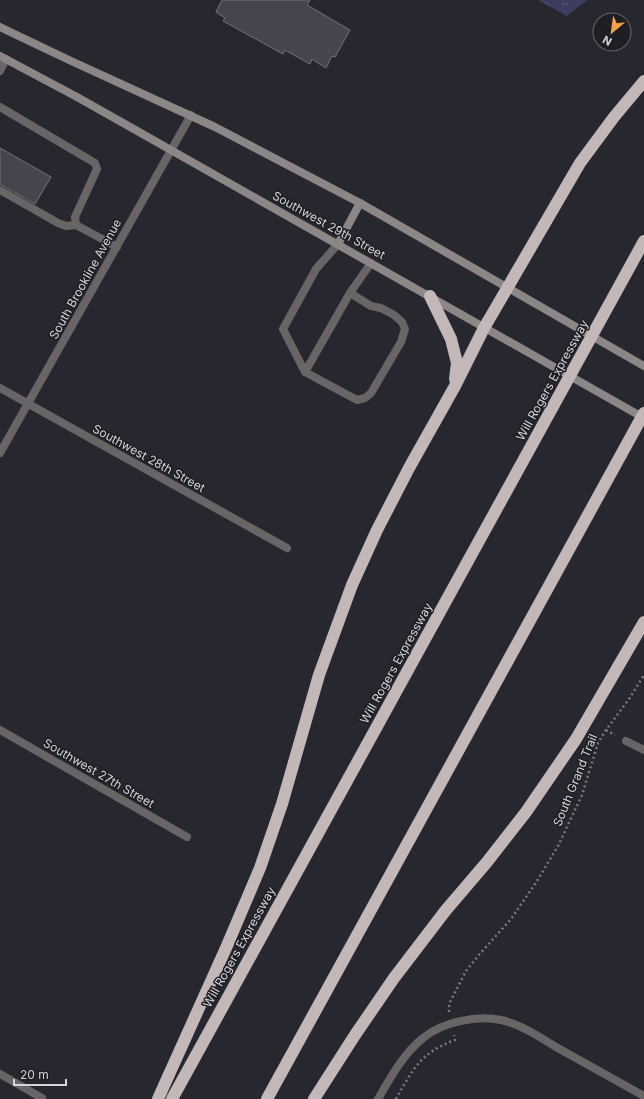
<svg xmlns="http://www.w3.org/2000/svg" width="644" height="1099" font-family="Inter,sans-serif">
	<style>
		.park { fill: url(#park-crowns) }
		.building { fill: #45454d; stroke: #70717a }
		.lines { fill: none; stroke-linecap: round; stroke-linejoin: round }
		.path { stroke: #79797f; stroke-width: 2.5; stroke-dasharray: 2 3; stroke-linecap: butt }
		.lane { stroke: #696465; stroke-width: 8 }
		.street { stroke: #696465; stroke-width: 8 }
		.secondary { stroke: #8d8686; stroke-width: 8 }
		.highway { stroke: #c3b7b8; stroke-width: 12 }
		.labels { text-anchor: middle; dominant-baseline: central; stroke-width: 3; stroke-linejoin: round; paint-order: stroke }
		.street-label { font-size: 12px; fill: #d4d4d9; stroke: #1e1e25 }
	</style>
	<defs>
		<pattern id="park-crowns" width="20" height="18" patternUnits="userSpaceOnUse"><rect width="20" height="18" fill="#3d3d61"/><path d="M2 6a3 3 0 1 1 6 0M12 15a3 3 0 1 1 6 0" fill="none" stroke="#585877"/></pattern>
	</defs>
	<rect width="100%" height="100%" fill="#27282f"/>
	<polygon class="park" points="538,0 587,0 567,16"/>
	<g class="building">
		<polygon points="222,0 310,0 307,5 350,30 335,57 332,56 326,68 312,59 310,64 285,50 283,54 223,21 225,18 216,12"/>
		<polygon points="0,148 51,177 35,204 0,184"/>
	</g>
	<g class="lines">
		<g class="path">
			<polyline points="606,730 615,735"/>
			<polyline points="449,1012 449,1007 450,1002 466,971 478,956 511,919 537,881 558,846 582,795 598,743 606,730 629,699 644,675"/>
			<path d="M396 1099C413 1069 420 1053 455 1040L454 1035"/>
		</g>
		<g class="lane">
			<polyline points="0,71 6,59"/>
			<polyline points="0,107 95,163 97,169 75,217 76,225 117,247"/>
			<polyline points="0,190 58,223 66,226 76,225"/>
			<polyline points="338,244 316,269 283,329 305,372 357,400 365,398 371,393 401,342 405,329 402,322 394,315 381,308 371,306 350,293"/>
			<polyline points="305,372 350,293 371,263"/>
		</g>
		<g class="street">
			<polyline points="0,388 287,548"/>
			<polyline points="0,453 191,115"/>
			<polyline points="0,730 187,837"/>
			<polyline points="626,741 644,750"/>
			<polyline points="0,1074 42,1098"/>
			<path d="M378 1099C390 1078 404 1053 423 1038 442 1022 477 1015 501 1020 520 1024 540 1037 556 1047 585 1063 615 1080 644 1096"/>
		</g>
		<g class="secondary">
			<polyline points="0,27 69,60 215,127 360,203 644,366"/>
			<polyline points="0,56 77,97 132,128 644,418"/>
			<polyline points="338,244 360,203"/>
		</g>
		<g class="highway">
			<polyline points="430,296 451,339 457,363 455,379"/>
			<polyline points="158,1099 226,948 260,868 282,804 319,675 352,585 377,530 409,468 455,386 484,328 580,163 614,117 644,81"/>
			<polyline points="172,1099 644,241"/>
			<polyline points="267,1099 644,413"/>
			<polyline points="314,1099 355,1035 394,978 446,910 487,862 526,812 576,739 644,622"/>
		</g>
	</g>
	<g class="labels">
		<g class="street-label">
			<text transform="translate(329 225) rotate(29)">Southwest 29th Street</text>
			<text transform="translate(85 279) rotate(-61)">South Brookline Avenue</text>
			<text transform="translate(552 380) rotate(-61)">Will Rogers Expressway</text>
			<text transform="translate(149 458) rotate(29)">Southwest 28th Street</text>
			<text transform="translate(396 663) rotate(-61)">Will Rogers Expressway</text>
			<text transform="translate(99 773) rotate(30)">Southwest 27th Street</text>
			<text transform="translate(575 780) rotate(-68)">South Grand Trail</text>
			<text transform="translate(239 947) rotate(-61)">Will Rogers Expressway</text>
		</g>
	</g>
	<g transform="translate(612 32) rotate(209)"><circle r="19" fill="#1e1e25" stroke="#67676d"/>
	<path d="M0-3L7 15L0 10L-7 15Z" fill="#f9a04c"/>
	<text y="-6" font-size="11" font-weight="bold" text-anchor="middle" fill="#d4d4d9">N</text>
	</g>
	<path d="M14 1079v6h52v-6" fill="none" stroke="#d4d4d9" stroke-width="2"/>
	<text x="20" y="1079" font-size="12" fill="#d4d4d9" stroke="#1e1e25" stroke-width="3" paint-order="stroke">20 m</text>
</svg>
